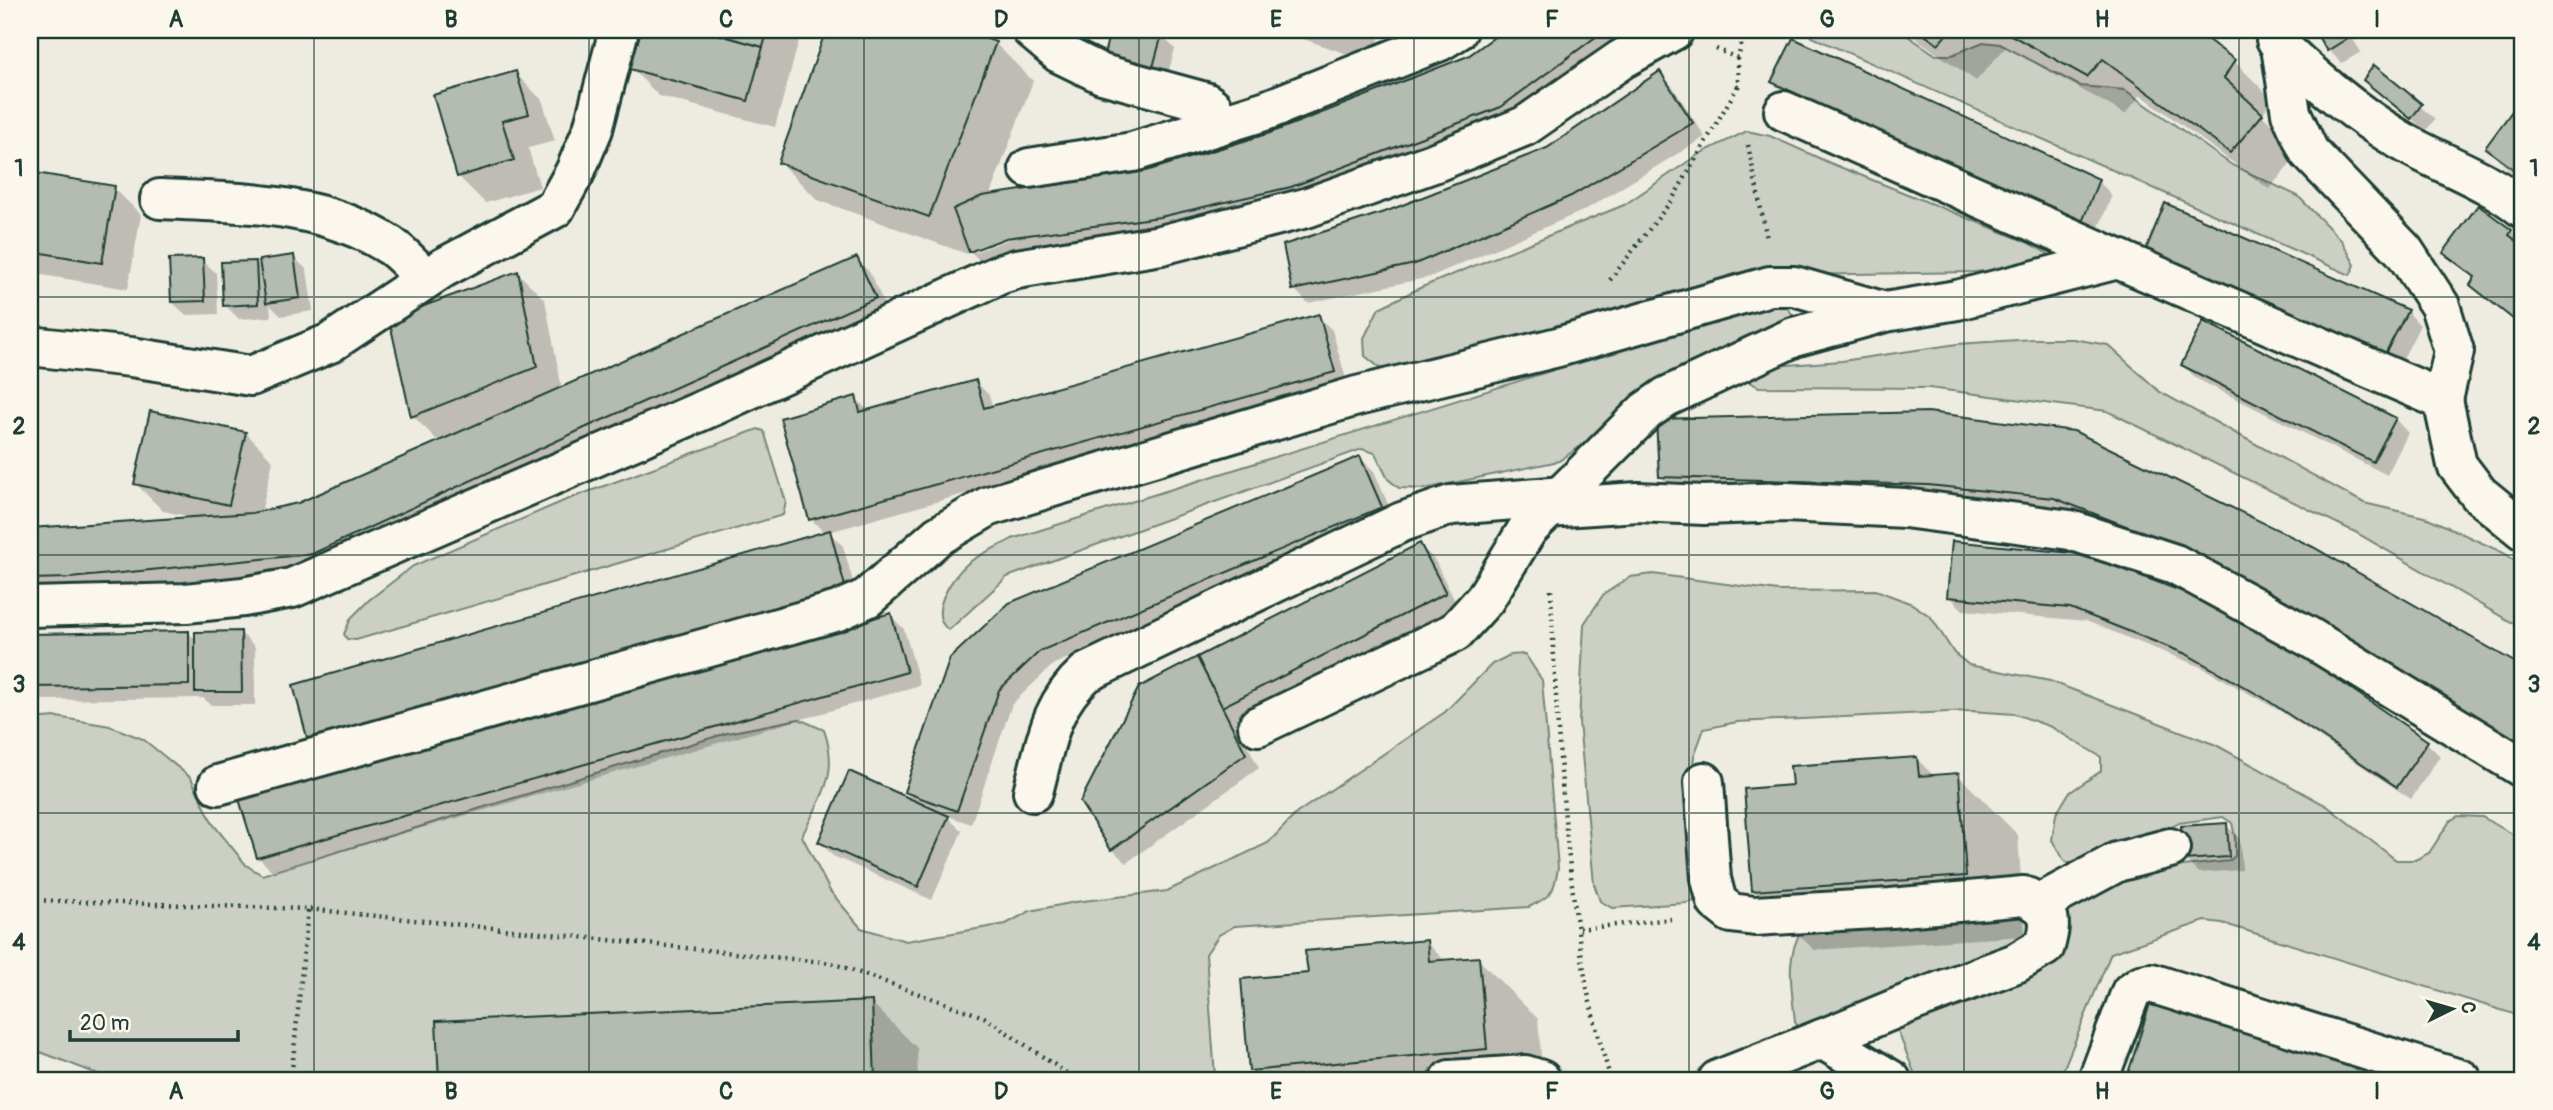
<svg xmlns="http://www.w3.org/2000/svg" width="2553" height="1110" font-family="Pangolin,sans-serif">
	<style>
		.green { fill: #cbcfc4; stroke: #75867c; stroke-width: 2 }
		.shadow { fill: #0003; fill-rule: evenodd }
		.building { fill: #b4bbb0; stroke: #1f3d34; stroke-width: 2 }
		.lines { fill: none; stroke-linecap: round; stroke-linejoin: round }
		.minor-casing { stroke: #1f3d34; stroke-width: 44 }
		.path { stroke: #1f3d34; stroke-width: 4.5; stroke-dasharray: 2 5; stroke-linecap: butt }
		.minor { stroke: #fbf7ec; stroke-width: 38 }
		.grid { fill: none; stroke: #1f3d34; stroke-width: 2; stroke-opacity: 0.55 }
		.neatline { fill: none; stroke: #1f3d34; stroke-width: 2.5 }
		.grid-label { font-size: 23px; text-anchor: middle; font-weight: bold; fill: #1f3d34 }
	</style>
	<rect width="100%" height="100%" fill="#eeece1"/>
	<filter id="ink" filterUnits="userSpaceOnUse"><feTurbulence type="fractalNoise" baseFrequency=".0143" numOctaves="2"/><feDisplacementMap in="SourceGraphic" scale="14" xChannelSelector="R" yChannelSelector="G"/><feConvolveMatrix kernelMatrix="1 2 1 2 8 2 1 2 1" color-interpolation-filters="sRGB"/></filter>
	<g filter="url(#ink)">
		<g class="green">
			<polygon points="1803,30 1899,30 1936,55 1952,55 1983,42 2000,44 2080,86 2125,90 2232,165 2298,196 2342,241 2355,265 2350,275 1812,37"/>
			<polygon points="1747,131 1770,136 1830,163 2027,242 2048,254 2046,266 1974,272 1797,275 1412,375 1380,368 1365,356 1364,338 1379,308 1422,287 1624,205 1699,154"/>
			<path d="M1770 305H1785L1793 315 1791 326 1598 434 1559 461 1424 489 1399 488 1388 479 1375 453 1362 449 1007 577 949 630C926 615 952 577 967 564 979 554 998 547 1012 539L1711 321Z"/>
			<polygon points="2033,339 2073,339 2108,345 2160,392 2364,503 2428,518 2504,553 2523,566 2523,629 2355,532 2107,411 1929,388 1759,387 1741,378 1760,367 1842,361 1957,344"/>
			<polygon points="758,429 764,431 786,502 783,515 356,640 347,639 344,634 351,618 369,600 413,566 566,500"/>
			<polygon points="1653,574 1778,591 1876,590 1912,604 1931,617 1954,653 1969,665 2050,681 2216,745 2327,806 2396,860 2415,860 2429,853 2450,821 2458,816 2482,817 2523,840 2523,1017 2222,923 2205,921 2111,953 2059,1080 1917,1080 1896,1026 2026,974 2057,908 2120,873 2229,861 2235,856 2235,837 2232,823 2223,817 2179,823 2149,840 2080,867 2065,862 2052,840 2056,814 2069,793 2101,771 2101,757 2051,727 2015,714 1970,711 1737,722 1704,729 1694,756 1691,785 1700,894 1694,901 1687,903 1612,908 1600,901 1594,884 1579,722 1584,624 1603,595 1630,577"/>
			<path d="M1525 654 1542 680 1558 868C1554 893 1552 896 1529 907L1235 926 1219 935 1206 954 1215 1076 1218 1080H113L30 1048V719L57 717 110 726 143 739 191 778 213 824 246 865 262 875 727 733 799 719 824 730C840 775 821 796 802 836L830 891 861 928 906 941 1006 924 1030 911 1075 902 1167 891 1268 843 1297 813 1445 712 1492 664 1510 655Z"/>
			<path d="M2017 908 2031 920 2032 939 1800 1030 1795 1022C1792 988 1784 958 1803 927Z"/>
		</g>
		<g class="shadow">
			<polygon points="643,30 802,30 775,127 659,96 632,69"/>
			<path d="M827 30H956L995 43 1033 81 989 197 1146 173 1271 135 1469 58 1508 30H1638L1515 121 1305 200 984 265 969 250 967 254 818 200 780 163ZM1013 233 1015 237 975 252V248Z"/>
			<polygon points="1112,30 1138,30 1161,35 1175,49 1165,84 1105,58"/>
			<polygon points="1277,30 1382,30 1371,62"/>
			<polygon points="1904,30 2192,30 2234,61 2272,99 2262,115 2300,153 2269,189 2141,95 2125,114 2006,47 1976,81"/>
			<polygon points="2317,30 2347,30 2361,52 2342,63 2328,50"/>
			<polygon points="2374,68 2435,119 2426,131 2366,80"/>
			<polygon points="515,73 542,100 555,141 528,148 540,187 485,203 458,176"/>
			<polygon points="1660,74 1673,87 1705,137 1585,210 1430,277 1308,303 1294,289 1548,149"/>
			<polygon points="1773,82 2098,181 2112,195 2095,237 1787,96"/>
			<polygon points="2523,99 2523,184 2487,148"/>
			<polygon points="30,174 114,188 141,215 128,289 30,273"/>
			<polygon points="2511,231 2523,243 2523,328 2486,298 2472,284 2476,279 2445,253"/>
			<polygon points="2148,248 2407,311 2420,325 2399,367 2162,262"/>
			<polygon points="293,256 307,270 313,311 281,316 270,305 271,317 239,319 225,305 255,262 263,270"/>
			<polygon points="857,259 870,273 888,312 327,567 84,591 30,592 30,529 74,528 196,518 163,511 136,484 246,433 273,461 261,513 299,504 440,443 413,416 518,273 545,300 562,389"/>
			<polygon points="202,260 216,273 218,314 186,315 172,302"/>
			<polygon points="1318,316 1332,330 1348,386 829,532 843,546 859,603 325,757 825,533 811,519 856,398 869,412 976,382 989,395 993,408"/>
			<polygon points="2183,365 2395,419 2408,433 2387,475 2197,379"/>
			<polygon points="1928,414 2312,549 2523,670 2523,749 2183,555 1675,490 1661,477"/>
			<polygon points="1360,458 1374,471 1395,521 1054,664 1012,704 971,824 945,815 962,831 932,900 833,856 820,842 917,804 906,792 1010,605"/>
			<polygon points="1420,546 1434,559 1458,607 1235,721 1259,768 1126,863 1112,849 1082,802"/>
			<polygon points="1949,596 2209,604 2426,742 2440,756 2411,799 2280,711 2201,667 2086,621 1963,610"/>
			<polygon points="890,615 904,629 920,685 272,871 258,857"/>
			<polygon points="188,632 197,641 241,633 255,647 255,705 211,705 203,698 40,700 40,720 30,720 30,636"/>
			<polygon points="1916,758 1935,777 1958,775 2018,835 2025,936 1814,950 1754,890 1794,787"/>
			<polygon points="2226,825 2240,839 2242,870 2199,873 2185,859"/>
			<polygon points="1426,942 1446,962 1478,959 1538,1019 1543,1080 1260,1080 1250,1070 1310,974"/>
			<polygon points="2153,1000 2405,1080 2127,1080"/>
			<polygon points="871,1002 917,1048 918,1080 441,1080 438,1023"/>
		</g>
		<g class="building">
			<polygon points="641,30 703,30 763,47 748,101 630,69"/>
			<polygon points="703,30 768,30 763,47"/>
			<polygon points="826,30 962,30 996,42 929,217 778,163"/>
			<polygon points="1110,30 1146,30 1162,34 1152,71 1103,59"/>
			<polygon points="1504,30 1605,30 1501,107 1291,187 1160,217 1006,238 969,252 953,209 982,196 1146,171 1270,133 1468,56"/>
			<polygon points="1917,30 1951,30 1938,44"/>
			<polygon points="2002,30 2195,30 2235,60 2224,78 2263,114 2230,153 2103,59 2087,77"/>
			<polygon points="2314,30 2343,30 2348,38 2327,51"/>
			<polygon points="1793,38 2099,179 2081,225 1771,82"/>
			<polygon points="2374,65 2422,104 2411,119 2363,80"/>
			<polygon points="516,71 529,114 502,121 514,160 457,177 433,95"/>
			<polygon points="1660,71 1693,123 1571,196 1415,264 1292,290 1283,245 1390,210 1547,148"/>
			<polygon points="2523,96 2523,176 2485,148"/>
			<polygon points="30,172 115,186 102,263 30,251"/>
			<polygon points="2165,203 2408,310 2385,354 2146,249"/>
			<polygon points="2478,205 2512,230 2509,235 2523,246 2523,327 2470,285 2475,277 2443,253"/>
			<polygon points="294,255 300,298 266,303 259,260"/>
			<polygon points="857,257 876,298 589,426 312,554 70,578 30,579 30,528 252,513 298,503"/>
			<polygon points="203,258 205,301 171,302 169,259"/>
			<polygon points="256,261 258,304 223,306 221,262"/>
			<polygon points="518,271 537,367 411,417 389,319"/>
			<polygon points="1319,314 1335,372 809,520 780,418 856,396 860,412 976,380 984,408"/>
			<polygon points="2203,321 2396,418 2373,462 2181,365"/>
			<polygon points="150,411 246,432 229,505 134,484"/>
			<polygon points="1928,412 2074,431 2313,547 2523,667 2523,744 2292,609 2167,542 2054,498 1928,485 1659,477 1656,419"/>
			<polygon points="1360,456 1382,507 1040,651 999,690 957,811 904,792 950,658 1009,603"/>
			<polygon points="830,530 846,590 309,745 293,685"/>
			<polygon points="1952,541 2083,554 2210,602 2294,650 2428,741 2397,787 2264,698 2186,654 2070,608 1947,597"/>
			<polygon points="1420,543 1446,593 1222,707 1197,657"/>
			<polygon points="891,613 907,672 257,858 239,799"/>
			<polygon points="189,631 189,685 30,687 30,634"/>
			<polygon points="241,631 242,692 195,692 195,632"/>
			<polygon points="1197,657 1246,754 1111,850 1080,802 1139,687"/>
			<polygon points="1917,757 1919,776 1959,773 1966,876 1752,891 1744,789 1792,785 1790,766"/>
			<polygon points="849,771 949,816 918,887 818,842"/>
			<polygon points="2227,823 2229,857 2183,860 2181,826"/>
			<polygon points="1427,940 1429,961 1479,957 1487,1049 1249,1071 1241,979 1308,973 1305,951"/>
			<polygon points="2152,997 2409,1080 2126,1080"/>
			<polygon points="872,1001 875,1080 439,1080 436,1021"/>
		</g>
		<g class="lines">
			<defs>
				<g id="minor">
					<polyline points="1032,30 1059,53 1102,74 1205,102 1212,107 1221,124"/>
					<path d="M2276 39 2281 47C2320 84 2366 122 2414 148 2452 168 2489 181 2523 208"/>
					<polyline points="1784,111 2118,259"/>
					<polyline points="1029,168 1133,152 1267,110 1440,41 1458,30"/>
					<path d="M160 199C239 203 321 201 391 246 404 255 415 269 426 279"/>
					<polyline points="30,346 131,357 251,376 330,343 443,268 555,208 575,172 593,129 619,30"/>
					<polyline points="2443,400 2457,465 2479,494 2523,530"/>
					<polyline points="1547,508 1638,502 1704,505 1786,502 1905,508 2070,530 2175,564 2309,637 2523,768"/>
					<polyline points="30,607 186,603 243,597 292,588 715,405 1001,274 1017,269 1161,245 1306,208 1433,163 1525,126 1622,59 1674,30"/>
					<polyline points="1258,726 1455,632 1485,599 1527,530 1646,411 1666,397 1794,337 1885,312 1957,300 2118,259 2443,400 2454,351 2440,306 2404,251 2309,152 2291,113 2281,47"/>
					<path d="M1704 782 1711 879 1717 902 1731 913 1755 916 1891 908 2024 896C2050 907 2053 918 2045 946L2016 963 1914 1001 1822 1039"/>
					<polyline points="218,785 838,611 867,598 938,536 989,506 1357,396 1558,347 1770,286 1794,286 1885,312"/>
					<path d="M1033 792C1046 745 1048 707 1086 673L1402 522 1451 505 1563 496"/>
					<polyline points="2041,903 2117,862 2170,848"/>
					<polyline points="1450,1080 1525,1075 1541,1080"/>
					<polyline points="1718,1080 1822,1039 1891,1080"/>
					<polyline points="2098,1080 2131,992 2141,985 2151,983 2462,1080"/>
				</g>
			</defs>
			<use href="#minor" class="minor-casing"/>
			<g class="path">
				<polyline points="1716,49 1738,58"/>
				<polyline points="1738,88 1738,58 1745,30"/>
				<polyline points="1748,145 1767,239"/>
				<polyline points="1610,280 1672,200 1738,86 1741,88"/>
				<path d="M1551 590C1556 719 1564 849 1585 977 1591 1012 1601 1046 1611 1080"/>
				<polyline points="30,900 308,909 832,963 984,1017 1077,1080"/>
				<polyline points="1579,929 1671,919"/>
				<polyline points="291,1080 308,909"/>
			</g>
			<use href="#minor" class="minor"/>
		</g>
	</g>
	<path class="grid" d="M314 30V1080M589 30V1080M864 30V1080M1139 30V1080M1414 30V1080M1689 30V1080M1964 30V1080M2239 30V1080M30 297H2523M30 555H2523M30 813H2523"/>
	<rect width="2553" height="1110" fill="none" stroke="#fbf7ec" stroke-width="77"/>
	<g transform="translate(2452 1009) rotate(85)" stroke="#fbf7ec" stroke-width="5" paint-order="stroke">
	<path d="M0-5L12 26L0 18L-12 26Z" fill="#1f3d34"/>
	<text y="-10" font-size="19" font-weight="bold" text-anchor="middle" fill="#1f3d34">С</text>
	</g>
	<path d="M70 1030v10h168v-10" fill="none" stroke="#1f3d34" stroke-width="3.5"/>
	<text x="80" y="1030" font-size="21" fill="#1f3d34" stroke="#fbf7ec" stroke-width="5" paint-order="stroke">20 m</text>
	<rect x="38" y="38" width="2476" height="1034" class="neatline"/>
	<g class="grid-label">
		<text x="176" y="27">A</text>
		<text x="451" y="27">B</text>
		<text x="726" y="27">C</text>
		<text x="1001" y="27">D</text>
		<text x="1276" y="27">E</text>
		<text x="1552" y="27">F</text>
		<text x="1827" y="27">G</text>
		<text x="2102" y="27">H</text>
		<text x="2377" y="27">I</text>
		<text x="19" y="176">1</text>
		<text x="2534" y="176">1</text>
		<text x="19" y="434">2</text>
		<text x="2534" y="434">2</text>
		<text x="19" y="692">3</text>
		<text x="2534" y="692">3</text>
		<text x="19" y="950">4</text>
		<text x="2534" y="950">4</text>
		<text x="176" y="1099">A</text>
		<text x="451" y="1099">B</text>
		<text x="726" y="1099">C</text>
		<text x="1001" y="1099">D</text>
		<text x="1276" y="1099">E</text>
		<text x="1552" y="1099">F</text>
		<text x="1827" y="1099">G</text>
		<text x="2102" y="1099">H</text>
		<text x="2377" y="1099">I</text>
	</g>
</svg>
